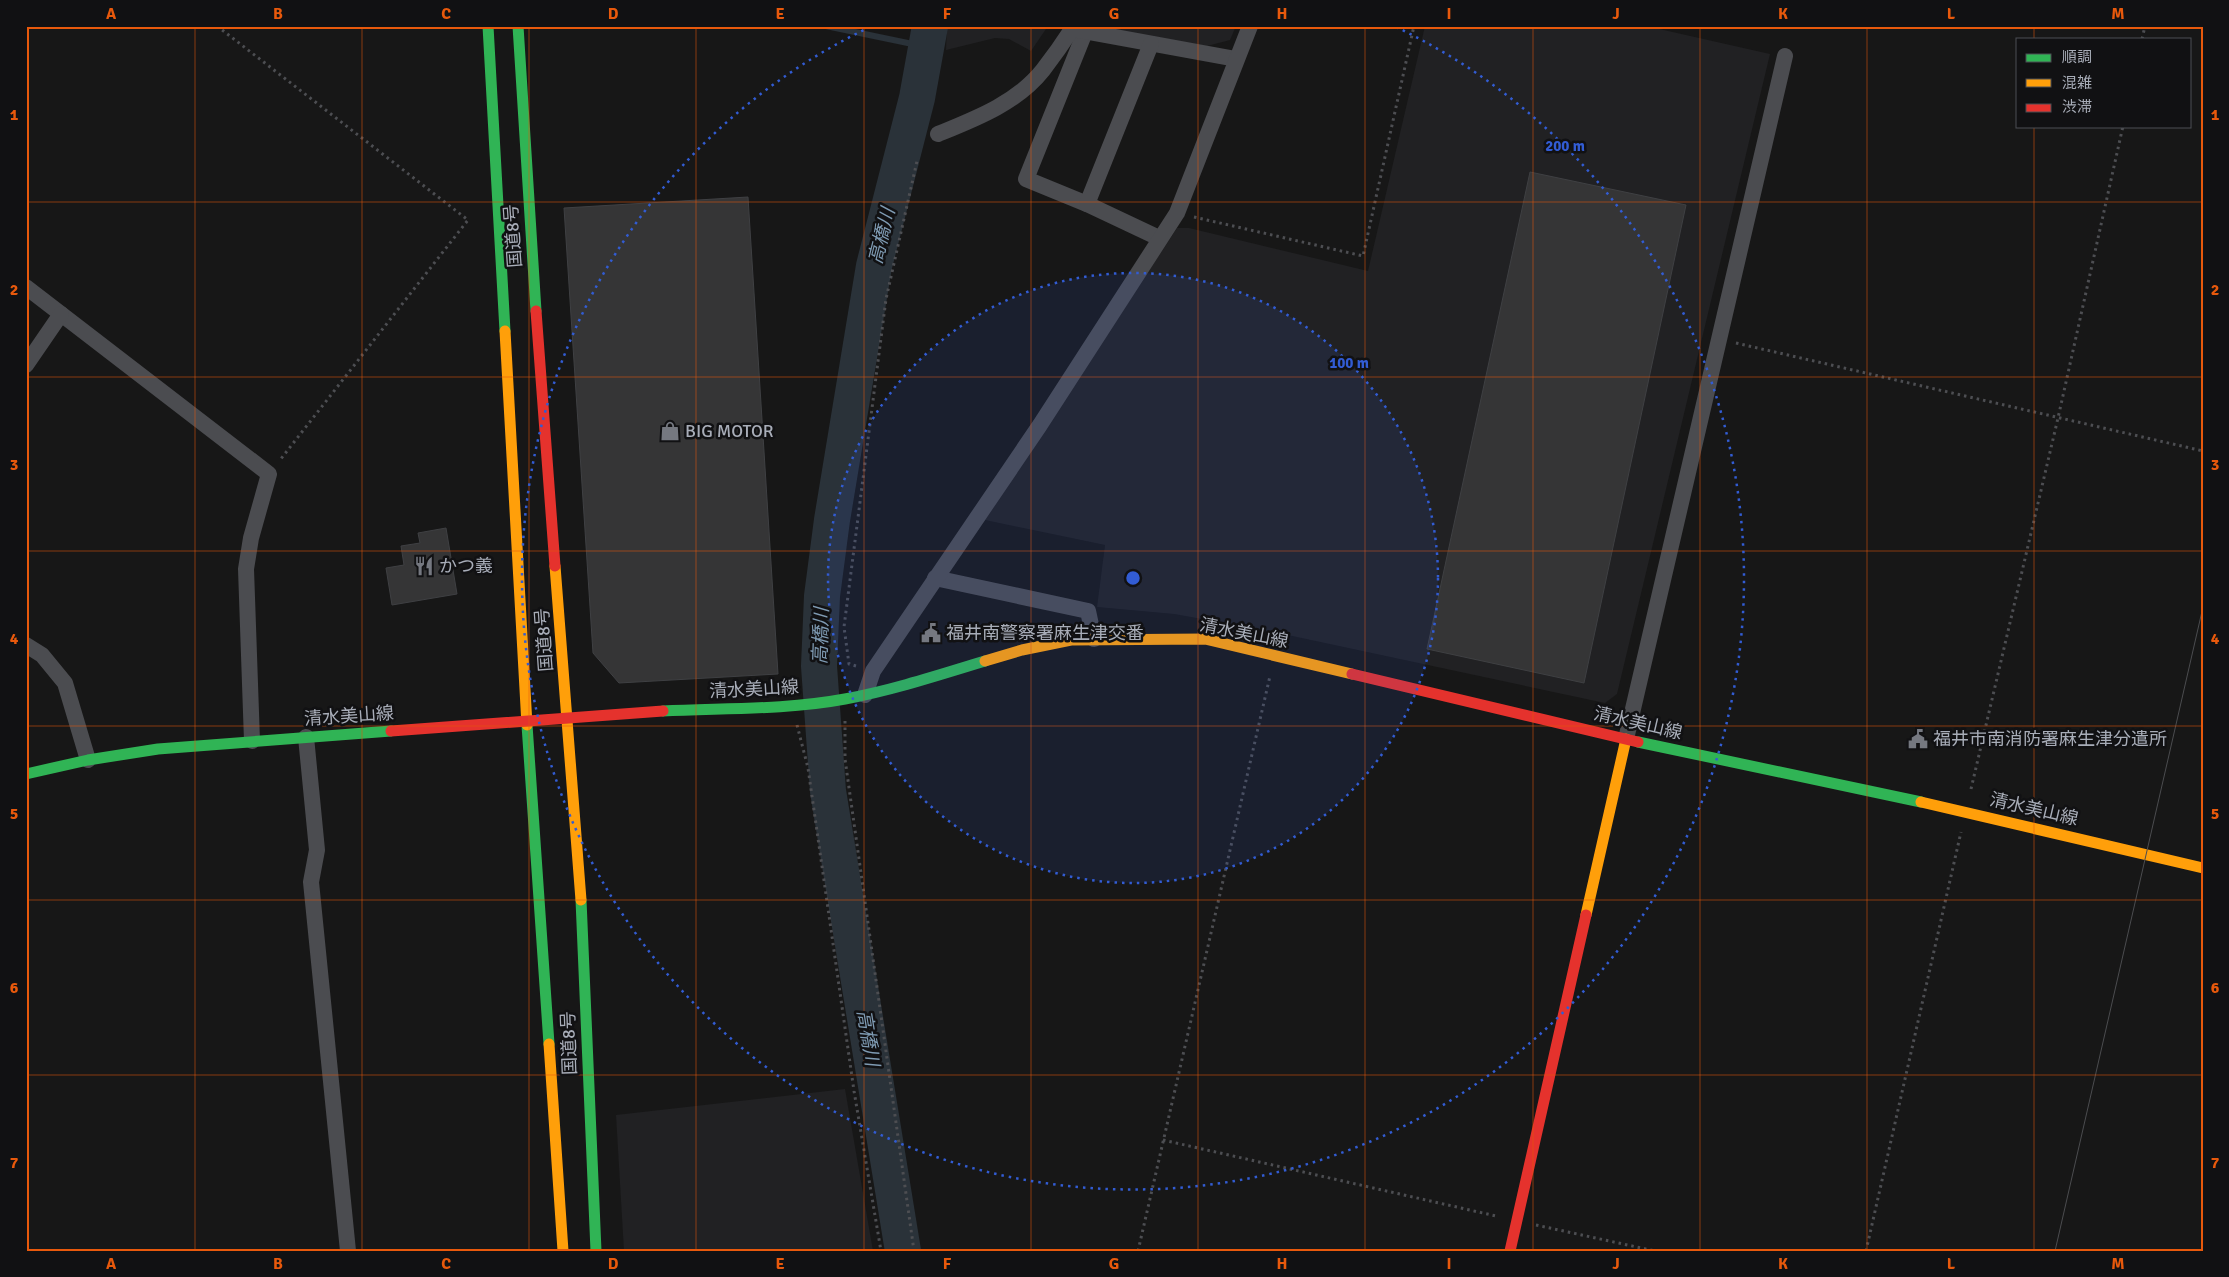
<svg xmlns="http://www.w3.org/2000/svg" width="2229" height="1277" font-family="Signika,'Noto Sans JP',sans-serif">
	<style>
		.built { fill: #212123 }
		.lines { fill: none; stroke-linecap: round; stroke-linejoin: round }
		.stream { stroke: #2a3239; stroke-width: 6 }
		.river { stroke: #2a3239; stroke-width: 36 }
		.building { fill: #353536; stroke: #3f4043 }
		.path { stroke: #4d4e52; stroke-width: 3; stroke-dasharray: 2.5 4; stroke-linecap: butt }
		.street { stroke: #4b4c50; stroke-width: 16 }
		.fast { stroke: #30b455; stroke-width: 11 }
		.slow { stroke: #ff9f0a; stroke-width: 11 }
		.jam { stroke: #e5322d; stroke-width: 11 }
		.tram { stroke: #4b4c4f; stroke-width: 1 }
		.grid { fill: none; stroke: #e8590c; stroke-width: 1; stroke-opacity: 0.55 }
		.ring { fill: none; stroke: #325cd3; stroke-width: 2.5; stroke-dasharray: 2.5 5 }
		.labels { text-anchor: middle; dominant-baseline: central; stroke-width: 5; stroke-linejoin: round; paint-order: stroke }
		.street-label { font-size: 18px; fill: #a8adb8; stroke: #111113 }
		.poi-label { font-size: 18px; fill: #a8adb8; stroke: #111113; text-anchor: start }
		.water-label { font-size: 19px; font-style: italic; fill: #7f9bb3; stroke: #111113 }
		.centre { fill: #325cd3; stroke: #111113; stroke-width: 2.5 }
		.ring-label { font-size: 15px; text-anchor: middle; font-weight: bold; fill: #325cd3; stroke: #111113; stroke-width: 5; stroke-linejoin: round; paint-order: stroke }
		.neatline { fill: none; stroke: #e8590c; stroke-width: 2 }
		.grid-label { font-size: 16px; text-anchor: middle; font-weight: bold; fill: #e8590c }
	</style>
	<rect width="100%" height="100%" fill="#171717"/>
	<g class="built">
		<polygon points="947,26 1048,26 1031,51 1009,39 995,38 946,50"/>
		<polygon points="1091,26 1236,26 1230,40 1207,46"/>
		<polygon points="1425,26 1646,26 1770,54 1617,694 1605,703 1264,630 1174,614 1097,607 1105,545 985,520 1177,228 1189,228 1368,271"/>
		<polygon points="845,1089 873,1251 624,1251 616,1115"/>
	</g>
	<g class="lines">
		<polyline class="stream" points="826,26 927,47"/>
		<polyline class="river" points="903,1251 828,791 819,666 822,596 832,520 874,266 917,98 930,26"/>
	</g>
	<g class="building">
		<polygon points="1530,172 1686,205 1584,683 1427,649"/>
		<polygon points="748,197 778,674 619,683 593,653 564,208"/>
		<polygon points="446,528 457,594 392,605 386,568 404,565 401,546 420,543 418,533"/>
	</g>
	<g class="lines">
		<g class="path">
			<polyline points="217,26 468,220 280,460"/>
			<polyline points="2142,39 2145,26"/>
			<polyline points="1194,217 1363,256 1414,26"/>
			<polyline points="1736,343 2203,451"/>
			<polyline points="856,666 849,664 844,627 886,299 917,161"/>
			<polyline points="845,721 845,759 914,1251"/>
			<polyline points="797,725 808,768 854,1091 881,1251"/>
			<polyline points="1971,789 2058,418 2123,126"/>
			<polyline points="1163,1140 1496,1216"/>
			<polyline points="1536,1225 1655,1251"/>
			<polyline points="1138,1251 1270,676"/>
			<polyline points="1866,1251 1961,832"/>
		</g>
		<g class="street">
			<polyline points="1085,32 1026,179 1087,204 1159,238"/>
			<path d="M938 134C975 119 1017 103 1043 70 1053 57 1063 43 1072 29L1236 59"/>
			<polyline points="1087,204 1151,44"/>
			<polyline points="26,287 269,474 251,538 246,569 252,741"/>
			<polyline points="26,365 61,314"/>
			<polyline points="935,578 1088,611 1094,639"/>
			<polyline points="26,645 42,655 65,683 88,760"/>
			<polyline points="865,695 873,671 1040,425 1177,213 1250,26"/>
			<polyline points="306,737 317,850 311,882 348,1251"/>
			<polyline points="1626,739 1785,56"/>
		</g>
		<g class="fast">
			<polyline points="488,26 505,331"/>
			<polyline points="518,26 536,311"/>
			<path d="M663 711C723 708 786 710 845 699 893 690 939 675 985 661"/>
			<polyline points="527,725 549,1044"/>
			<polyline points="1638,742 1921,802"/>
			<polyline points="26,774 88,760 158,749 391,731"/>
			<polyline points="581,900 596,1251"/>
		</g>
		<g class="slow">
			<polyline points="505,331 527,725"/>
			<polyline points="555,566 581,900"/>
			<polyline points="985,661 1022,650 1071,640 1205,639 1352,674"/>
			<polyline points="1921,802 2203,868"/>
			<polyline points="1586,915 1626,739"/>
			<polyline points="549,1044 563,1251"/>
		</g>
		<g class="jam">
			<polyline points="536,311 555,566"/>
			<polyline points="1352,674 1638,742"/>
			<polyline points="391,731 663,711"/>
			<polyline points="1510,1251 1586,915"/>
		</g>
		<polyline class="tram" points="2055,1251 2203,607"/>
	</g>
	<path class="grid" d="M195 26V1251M362 26V1251M529 26V1251M696 26V1251M864 26V1251M1031 26V1251M1198 26V1251M1365 26V1251M1533 26V1251M1700 26V1251M1867 26V1251M2034 26V39M2034 126V1251M26 202H2203M26 377H2203M26 551H2203M26 726H2203M26 900H2203M26 1075H2203"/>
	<circle cx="1133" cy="578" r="305" fill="#325cd3" fill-opacity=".12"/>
	<g class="ring">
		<circle cx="1133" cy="578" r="305"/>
		<path d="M1396 27A611 611 0 1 1 870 27"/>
	</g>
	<defs>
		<symbol id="shop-bare" viewBox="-9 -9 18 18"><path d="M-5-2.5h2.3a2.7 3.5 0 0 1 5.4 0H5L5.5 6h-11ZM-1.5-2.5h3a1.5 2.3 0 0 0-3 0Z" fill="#757880" stroke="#111113" stroke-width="2.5" paint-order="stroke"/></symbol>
		<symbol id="restaurant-bare" viewBox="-9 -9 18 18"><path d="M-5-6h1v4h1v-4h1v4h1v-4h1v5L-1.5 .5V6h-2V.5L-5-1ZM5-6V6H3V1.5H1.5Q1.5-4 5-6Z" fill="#757880" stroke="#111113" stroke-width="2.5" paint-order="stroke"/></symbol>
		<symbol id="civic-bare" viewBox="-9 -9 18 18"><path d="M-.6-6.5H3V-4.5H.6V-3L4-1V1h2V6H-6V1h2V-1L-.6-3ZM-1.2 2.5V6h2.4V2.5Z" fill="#757880" stroke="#111113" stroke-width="2.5" paint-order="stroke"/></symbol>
	</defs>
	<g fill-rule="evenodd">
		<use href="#shop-bare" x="656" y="417" width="28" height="28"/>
		<use href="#restaurant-bare" x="410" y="552" width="28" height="28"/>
		<use href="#civic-bare" x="917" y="619" width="28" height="28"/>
		<use href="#civic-bare" x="1904" y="725" width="28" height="28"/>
	</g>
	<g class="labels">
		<g class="street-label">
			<text transform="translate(513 236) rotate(-94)">国道8号</text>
			<text transform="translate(1244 633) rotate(11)">清水美山線</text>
			<text transform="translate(544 640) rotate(-94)">国道8号</text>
			<text transform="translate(754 689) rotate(-3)">清水美山線</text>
			<text transform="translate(349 716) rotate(-4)">清水美山線</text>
			<text transform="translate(1638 723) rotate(13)">清水美山線</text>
			<text transform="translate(2034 809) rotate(13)">清水美山線</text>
			<text transform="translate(569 1043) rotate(-92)">国道8号</text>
		</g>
		<g class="poi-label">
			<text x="685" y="431">BIG MOTOR</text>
			<text x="439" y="566">かつ義</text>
			<text x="946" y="633">福井南警察署麻生津交番</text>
			<text x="1933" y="739">福井市南消防署麻生津分遣所</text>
		</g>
		<g class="water-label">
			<text transform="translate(882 236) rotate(-76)">高橋川</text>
			<text transform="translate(821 636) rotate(-88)">高橋川</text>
			<text transform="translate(868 1038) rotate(81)">高橋川</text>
		</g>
	</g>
	<circle cx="1133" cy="578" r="8" class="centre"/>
	<g class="ring-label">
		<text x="1565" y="151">200 m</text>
		<text x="1349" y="368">100 m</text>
	</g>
	<rect width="2229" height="1277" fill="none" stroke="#111113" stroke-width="55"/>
	<rect x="2016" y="38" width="175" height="90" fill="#111113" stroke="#4d4f55"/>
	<rect x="2026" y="54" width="25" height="8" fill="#30b455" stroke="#4d4f55"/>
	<text x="2062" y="62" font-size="15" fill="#a8adb8">順調</text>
	<rect x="2026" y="79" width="25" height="8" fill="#ff9f0a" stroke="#4d4f55"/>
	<text x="2062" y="88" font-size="15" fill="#a8adb8">混雑</text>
	<rect x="2026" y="104" width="25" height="8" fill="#e5322d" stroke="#4d4f55"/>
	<text x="2062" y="112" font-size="15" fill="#a8adb8">渋滞</text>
	<rect x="28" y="28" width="2174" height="1222" class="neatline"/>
	<g class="grid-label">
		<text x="111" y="19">A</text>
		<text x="278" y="19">B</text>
		<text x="446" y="19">C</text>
		<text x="613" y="19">D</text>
		<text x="780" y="19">E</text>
		<text x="947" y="19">F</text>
		<text x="1114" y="19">G</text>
		<text x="1282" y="19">H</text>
		<text x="1449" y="19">I</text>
		<text x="1616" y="19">J</text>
		<text x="1783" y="19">K</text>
		<text x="1951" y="19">L</text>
		<text x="2118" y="19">M</text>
		<text x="14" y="120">1</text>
		<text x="2215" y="120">1</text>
		<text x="14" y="295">2</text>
		<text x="2215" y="295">2</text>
		<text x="14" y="470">3</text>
		<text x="2215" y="470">3</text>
		<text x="14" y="644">4</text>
		<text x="2215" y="644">4</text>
		<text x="14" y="819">5</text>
		<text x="2215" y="819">5</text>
		<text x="14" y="993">6</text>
		<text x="2215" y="993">6</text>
		<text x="14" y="1168">7</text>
		<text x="2215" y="1168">7</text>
		<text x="111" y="1269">A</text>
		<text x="278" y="1269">B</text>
		<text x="446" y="1269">C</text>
		<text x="613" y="1269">D</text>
		<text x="780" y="1269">E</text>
		<text x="947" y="1269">F</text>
		<text x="1114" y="1269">G</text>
		<text x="1282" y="1269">H</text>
		<text x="1449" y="1269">I</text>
		<text x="1616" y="1269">J</text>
		<text x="1783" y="1269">K</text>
		<text x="1951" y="1269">L</text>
		<text x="2118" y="1269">M</text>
	</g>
</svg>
